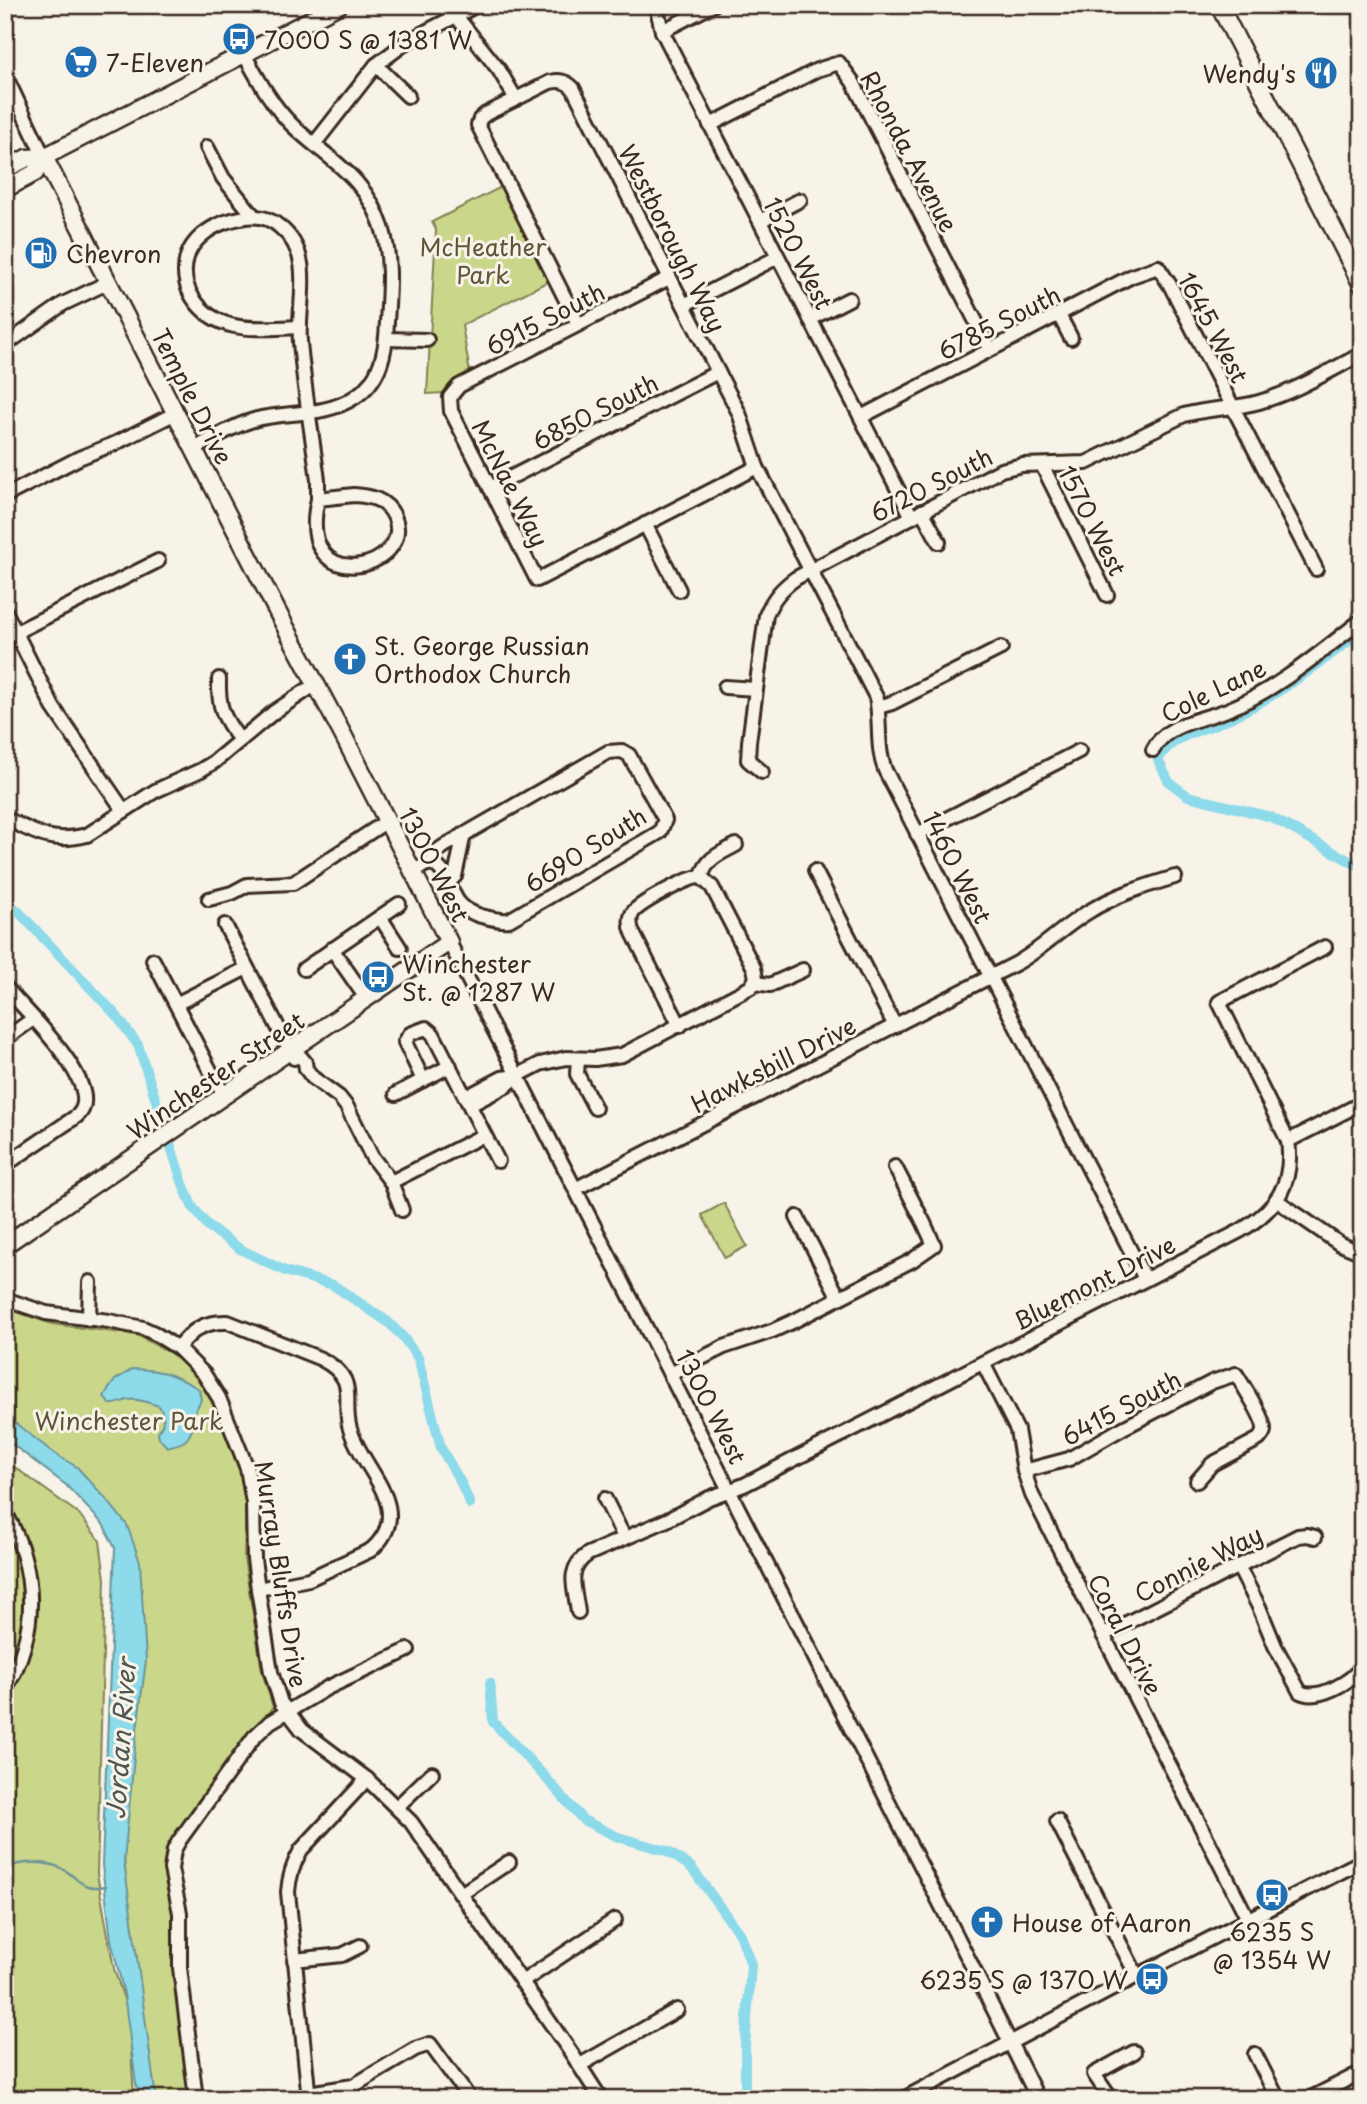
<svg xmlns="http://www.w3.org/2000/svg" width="1367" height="2104" font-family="'Playpen Sans',sans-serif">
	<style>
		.green { fill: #cad689; stroke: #828054; stroke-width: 2 }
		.water { fill: #8cdaea; stroke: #6c9498; stroke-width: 2 }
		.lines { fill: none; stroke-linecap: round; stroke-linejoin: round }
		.stream { stroke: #6c9498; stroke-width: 2.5 }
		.canal { stroke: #8cdaea; stroke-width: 10 }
		.minor-casing { stroke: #3b2a1e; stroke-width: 18 }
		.major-casing { stroke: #3b2a1e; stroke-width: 21 }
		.minor { stroke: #f7f3e8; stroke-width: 12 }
		.major { stroke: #f7f3e8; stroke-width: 16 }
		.labels { text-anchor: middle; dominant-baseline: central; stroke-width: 6; stroke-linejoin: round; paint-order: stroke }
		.poi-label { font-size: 24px; fill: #3b2a1e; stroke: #f7f3e8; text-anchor: start }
		.street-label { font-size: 24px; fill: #3b2a1e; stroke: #f7f3e8 }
		.park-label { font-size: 24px; fill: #5f5539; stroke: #f7f3e8 }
		.water-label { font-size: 26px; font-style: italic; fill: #4f5651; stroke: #f7f3e8 }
	</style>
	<rect width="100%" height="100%" fill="#f7f3e8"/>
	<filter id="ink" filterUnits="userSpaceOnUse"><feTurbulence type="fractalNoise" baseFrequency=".0143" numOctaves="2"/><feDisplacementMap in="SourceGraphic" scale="14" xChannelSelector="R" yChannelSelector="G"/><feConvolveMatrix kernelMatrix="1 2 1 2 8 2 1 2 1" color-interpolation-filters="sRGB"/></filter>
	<g filter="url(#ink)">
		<g class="green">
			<polygon points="501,187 549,281 462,325 470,373 449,385 444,393 427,394 436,230 432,222"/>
			<polygon points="724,1203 747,1246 725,1258 702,1215"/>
			<polygon points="5,1308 52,1324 137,1335 178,1357 200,1380 215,1408 241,1474 246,1503 244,1558 262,1671 273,1707 270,1713 255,1728 171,1842 166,1855 166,1874 174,1922 174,1968 190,2099 147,2099 126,1921 115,1523 5,1425"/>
			<polygon points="5,1460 79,1514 100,1541 105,1579 97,1874 114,1969 129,2014 134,2099 5,2099"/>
		</g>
		<g class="water">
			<path d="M133 1369C164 1370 173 1374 199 1389L201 1400 193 1415 198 1420C185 1438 194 1441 167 1447L159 1438 158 1432C165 1423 165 1415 159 1406 149 1403 138 1398 128 1400 120 1402 117 1405 109 1404L104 1396 115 1380Z"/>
			<polygon points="5,1415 55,1454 77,1467 107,1500 127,1525 140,1562 146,1660 136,1737 124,1861 156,2099 138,2099 124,1994 111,1940 102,1865 115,1548 103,1524 66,1485 5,1439"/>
		</g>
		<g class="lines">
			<g class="stream">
				<polyline points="5,1418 12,1406"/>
				<path d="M5 1868C23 1861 50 1860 66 1871 83 1883 84 1890 106 1886"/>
			</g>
			<g class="canal">
				<path d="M1362 631C1316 666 1269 703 1216 724 1193 733 1170 738 1158 760L1169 782 1188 796 1271 817 1362 868"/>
				<polyline points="5,902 17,910 116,1015 138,1045 183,1184 192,1206 208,1226 240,1249 285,1271 333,1285 388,1322 403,1337 418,1358 441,1448 461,1483 470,1504"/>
				<polyline points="490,1683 493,1722 547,1779 583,1820 618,1837 667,1851 691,1867 741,1936 751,1965 745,2046 745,2099"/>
			</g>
			<defs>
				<g id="minor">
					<polyline points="656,5 662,31 912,517"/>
					<polyline points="5,9 10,5"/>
					<polyline points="456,16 499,70 516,99"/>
					<polyline points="662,31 713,5"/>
					<polyline points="376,65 408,96"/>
					<polyline points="5,75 44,157"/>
					<polyline points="710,125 817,70 839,63 853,82 990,349"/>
					<polyline points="315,143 376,65 408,41 477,5"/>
					<polyline points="207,147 223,178 253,215"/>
					<polyline points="760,221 800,200"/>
					<polyline points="669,278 459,386 450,397 451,411 537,580 757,467"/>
					<polyline points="684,305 778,257"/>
					<polyline points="1059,315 1071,338"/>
					<polyline points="810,319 849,299"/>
					<path d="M578 324 478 125 480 119 486 114 550 82C560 80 566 81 573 88L739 413 757 467 876 697C881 721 876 747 885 770L1145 1279"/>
					<path d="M300 327C260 328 218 336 193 298 185 286 183 271 187 257 192 240 209 228 225 222 245 216 263 212 280 227 316 256 297 302 300 342 304 388 312 434 318 480V499"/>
					<polyline points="386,339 427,340"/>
					<polyline points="5,345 63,304 109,282"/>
					<polyline points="861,417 1132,276 1158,267 1170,285 1316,569"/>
					<path d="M194 449C214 438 234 425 257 419 290 411 325 417 355 397 381 380 386 351 387 322 389 290 392 258 382 227 365 175 327 159 292 125 271 104 258 79 244 54"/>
					<polyline points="1042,465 1107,595"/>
					<polyline points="490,488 718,372"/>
					<path d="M354 495C370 496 386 499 394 516 418 568 294 602 318 499Z"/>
					<polyline points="5,496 79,458 116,443 176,413"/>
					<polyline points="922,511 939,542"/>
					<polyline points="645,524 679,590"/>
					<polyline points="5,611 53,707 124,811"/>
					<polyline points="16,632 158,561"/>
					<path d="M219 679C218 707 223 718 240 740"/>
					<polyline points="725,687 756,689"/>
					<polyline points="878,707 892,703 1001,648"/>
					<path d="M1153 750C1166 723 1202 720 1227 710 1277 690 1319 653 1362 620"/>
					<path d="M762 772 748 760 749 742 766 615C773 598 782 588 796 578L1001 470 1022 465 1086 463 1184 415C1209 408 1235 409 1259 402 1295 392 1329 371 1362 354"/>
					<path d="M5 818C36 833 51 844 87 835L155 791 201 770 214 762 274 712 316 684"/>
					<polyline points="917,834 1079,751"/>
					<path d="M413 871 431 862C459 879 443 905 481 916 490 918 499 921 509 920L660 832 665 820 629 755 622 751 608 752 446 845 434 853 431 862"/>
					<polyline points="815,871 895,1026"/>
					<path d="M701 877C708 857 718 855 736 845"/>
					<polyline points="448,883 455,876 464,834"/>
					<polyline points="209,899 232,893 247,885 293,883 387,821"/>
					<polyline points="380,917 400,948"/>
					<polyline points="225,925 294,1058"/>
					<polyline points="449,942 969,1960 1038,2099"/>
					<polyline points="332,949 366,998"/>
					<polyline points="153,960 214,1078 225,1096"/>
					<polyline points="304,969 399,904"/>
					<polyline points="755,983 770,985 803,970"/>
					<path d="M5 987C24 1009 109 1089 77 1116L5 1165"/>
					<polyline points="176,1004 247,968"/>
					<path d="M680 1026 633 933C630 926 629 917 634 911 643 902 689 876 701 877"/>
					<polyline points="5,1039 33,1019"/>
					<polyline points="291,1051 300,1056 305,1062 306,1069 313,1078 339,1097 347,1107 372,1157 391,1182 402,1210"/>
					<polyline points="578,1059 577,1074 595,1108"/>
					<polyline points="423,1080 405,1042 410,1034 426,1028 433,1034 498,1161"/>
					<polyline points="396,1094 450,1066"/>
					<polyline points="466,1097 502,1078 517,1076"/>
					<polyline points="470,1105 506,1086 517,1076 540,1064 566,1058 595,1059 622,1055 751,987 756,978 754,968 712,887 701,877"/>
					<polyline points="1288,1141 1362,1103"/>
					<polyline points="391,1182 484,1135"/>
					<path d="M575 1189 1017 963C1043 948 1063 927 1088 912 1115 895 1145 886 1175 877"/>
					<polyline points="1276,1200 1340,1244 1362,1253"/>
					<polyline points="797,1217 839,1298"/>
					<polyline points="5,1299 46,1313 109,1321 143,1328 154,1333 178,1348 204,1374 219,1398 247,1468 253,1503 254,1559 258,1589 271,1672 281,1703 302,1730 367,1779 411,1822 572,2054 601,2099"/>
					<polyline points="89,1319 90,1282"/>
					<path d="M178 1348C192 1330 204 1321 228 1322L321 1359C361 1380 341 1399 350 1429 362 1470 417 1510 371 1550L309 1579 258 1589"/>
					<polyline points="983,1363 1017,1430 1024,1471 1032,1495 1248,1919"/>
					<polyline points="670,1374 724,1347 772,1331 794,1321 911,1261 934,1245 924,1223 895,1167"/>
					<path d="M1024 1471 1069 1459 1121 1429 1212 1382 1236 1374C1242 1384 1265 1419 1264 1430 1264 1434 1261 1436 1259 1439L1212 1464 1197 1481"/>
					<polyline points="605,1499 624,1537"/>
					<path d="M5 1512C38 1570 39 1632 5 1690"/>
					<path d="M1238 1566 1259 1607 1275 1646 1300 1692C1318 1701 1352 1682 1362 1666"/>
					<path d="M578 1612C575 1588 565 1570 588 1554L667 1520 709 1498 744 1485 1240 1231C1276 1210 1294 1184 1288 1141L1219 1002 1325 947"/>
					<polyline points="1103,1635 1298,1536 1307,1535 1315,1537"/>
					<polyline points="397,1807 432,1773"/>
					<polyline points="1057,1821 1137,1976"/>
					<polyline points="461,1894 509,1862"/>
					<polyline points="294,1960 342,1955 360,1946"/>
					<polyline points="522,1982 615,1920"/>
					<polyline points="1255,2054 1278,2099"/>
					<polyline points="580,2065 677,2010"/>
					<polyline points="308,2093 353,2086 415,2049 430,2044 470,2099"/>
					<polyline points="196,2099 180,1968 180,1913 171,1869 174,1850 179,1841 254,1737 270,1722 327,1688 408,1650"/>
					<path d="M309 2099 288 1892C289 1876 293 1864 301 1850L367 1779"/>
					<polyline points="903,2099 1137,1976 1362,1861"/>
					<polyline points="1111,2099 1094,2074 1134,2052"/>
					<polyline points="1309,2099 1362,2072"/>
				</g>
				<g id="major">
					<polyline points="1219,5 1362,285"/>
					<polyline points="5,169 27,158 44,157 339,5"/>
					<polyline points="5,189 35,173 44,157"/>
					<polyline points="5,1245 449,942 343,735 277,611 44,157"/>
				</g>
			</defs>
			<use href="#minor" class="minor-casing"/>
			<use href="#major" class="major-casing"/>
			<use href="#minor" class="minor"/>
			<use href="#major" class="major"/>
		</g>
	</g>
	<defs>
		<symbol id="bus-disc" viewBox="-11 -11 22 22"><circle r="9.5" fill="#1f6fb2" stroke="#f7f3e8"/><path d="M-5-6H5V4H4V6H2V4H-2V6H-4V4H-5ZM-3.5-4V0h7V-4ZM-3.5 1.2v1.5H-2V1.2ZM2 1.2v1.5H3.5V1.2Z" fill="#fff"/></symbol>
		<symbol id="supermarket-disc" viewBox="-11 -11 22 22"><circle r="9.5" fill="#1f6fb2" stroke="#f7f3e8"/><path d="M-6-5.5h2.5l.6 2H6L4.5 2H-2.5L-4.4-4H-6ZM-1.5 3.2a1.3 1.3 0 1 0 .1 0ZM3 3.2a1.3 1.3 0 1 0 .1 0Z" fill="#fff"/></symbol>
		<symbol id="restaurant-disc" viewBox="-11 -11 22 22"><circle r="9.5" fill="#1f6fb2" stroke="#f7f3e8"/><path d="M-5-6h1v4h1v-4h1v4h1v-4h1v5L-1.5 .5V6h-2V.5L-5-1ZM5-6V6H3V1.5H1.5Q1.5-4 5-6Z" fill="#fff"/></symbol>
		<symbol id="fuel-disc" viewBox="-11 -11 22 22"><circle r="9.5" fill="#1f6fb2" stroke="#f7f3e8"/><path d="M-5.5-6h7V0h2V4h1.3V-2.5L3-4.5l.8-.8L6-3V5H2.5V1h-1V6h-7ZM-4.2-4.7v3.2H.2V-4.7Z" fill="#fff"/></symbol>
		<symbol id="church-disc" viewBox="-11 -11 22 22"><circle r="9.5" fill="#1f6fb2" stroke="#f7f3e8"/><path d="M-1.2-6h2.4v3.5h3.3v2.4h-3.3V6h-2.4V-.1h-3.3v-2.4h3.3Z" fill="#fff"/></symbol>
	</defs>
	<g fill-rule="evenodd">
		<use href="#bus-disc" x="220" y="20" width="38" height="38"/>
		<use href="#supermarket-disc" x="62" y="43" width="38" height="38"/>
		<use href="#restaurant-disc" x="1302" y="54" width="38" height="38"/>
		<use href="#fuel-disc" x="22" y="234" width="38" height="38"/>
		<use href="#church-disc" x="331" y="640" width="38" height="38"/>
		<use href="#bus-disc" x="359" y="958" width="38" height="38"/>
		<use href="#bus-disc" x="1253" y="1876" width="38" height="38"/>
		<use href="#church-disc" x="968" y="1903" width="38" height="38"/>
		<use href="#bus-disc" x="1133" y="1960" width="38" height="38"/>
	</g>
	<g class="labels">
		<g class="poi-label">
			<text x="264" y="39">7000 S @ 1381 W</text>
			<text x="106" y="62">7-Eleven</text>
			<text x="1296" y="73" text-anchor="end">Wendy's</text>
			<text x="66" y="253">Chevron</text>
			<text x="374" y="645">St. George Russian<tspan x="374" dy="28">Orthodox Church</tspan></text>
			<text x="402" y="963">Winchester<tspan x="402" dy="28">St. @ 1287 W</tspan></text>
			<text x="1012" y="1922">House of Aaron</text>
			<text x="1272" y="1931" text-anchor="middle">6235 S<tspan x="1272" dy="28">@ 1354 W</tspan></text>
			<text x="1128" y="1979" text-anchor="end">6235 S @ 1370 W</text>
		</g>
		<g class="street-label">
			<text transform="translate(910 151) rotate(62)">Rhonda Avenue</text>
			<text transform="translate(673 238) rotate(63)">Westborough Way</text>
			<text transform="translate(799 253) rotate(63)">1520 West</text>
			<text transform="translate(545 318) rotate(-27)">6915 South</text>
			<text transform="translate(999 322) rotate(-27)">6785 South</text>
			<text transform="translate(1214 327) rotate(62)">1645 West</text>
			<text transform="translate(193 396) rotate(63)">Temple Drive</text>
			<text transform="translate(595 411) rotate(-27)">6850 South</text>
			<text transform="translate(511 483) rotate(63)">McNae Way</text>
			<text transform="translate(931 484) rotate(-27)">6720 South</text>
			<text transform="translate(1093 520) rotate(63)">1570 West</text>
			<text transform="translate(1213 690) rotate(-26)">Cole Lane</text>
			<text transform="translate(585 849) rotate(-32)">6690 South</text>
			<text transform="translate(435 864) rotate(63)">1300 West</text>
			<text transform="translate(958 867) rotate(63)">1460 West</text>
			<text transform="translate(773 1064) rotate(-27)">Hawksbill Drive</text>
			<text transform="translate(215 1075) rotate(-34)">Winchester Street</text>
			<text transform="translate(1094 1282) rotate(-27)">Bluemont Drive</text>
			<text transform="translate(712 1406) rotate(63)">1300 West</text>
			<text transform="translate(1121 1407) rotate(-28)">6415 South</text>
			<text transform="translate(1198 1563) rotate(-27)">Connie Way</text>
			<text transform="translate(282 1574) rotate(81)">Murray Bluffs Drive</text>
			<text transform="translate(1126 1634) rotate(63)">Coral Drive</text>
		</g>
		<g class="park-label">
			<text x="483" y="246">McHeather<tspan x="483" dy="28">Park</tspan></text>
			<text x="129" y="1420">Winchester Park</text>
		</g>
		<g class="water-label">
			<text transform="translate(120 1739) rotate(-86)">Jordan River</text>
		</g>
	</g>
	<rect width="1367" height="2104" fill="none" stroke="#f7f3e8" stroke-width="28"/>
	<rect x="14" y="14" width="1339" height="2076" fill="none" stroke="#3b2a1e" stroke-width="2.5" filter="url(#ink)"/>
</svg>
